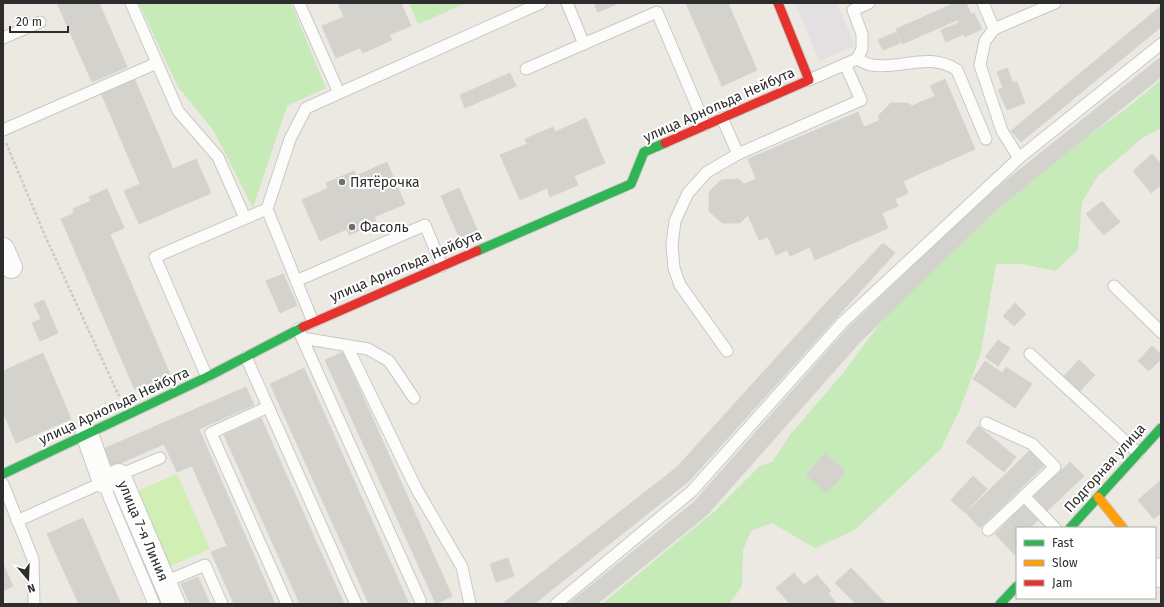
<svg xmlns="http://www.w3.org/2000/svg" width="1164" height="607" font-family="'Fira Sans',sans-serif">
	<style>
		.industrial { fill: #e3e0e1 }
		.green { fill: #c6eab8 }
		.pitch { fill: #d1eeb5 }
		.building { fill: #d4d2cd; stroke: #d6d4ce }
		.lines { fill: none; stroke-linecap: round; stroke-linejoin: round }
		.lane-casing { stroke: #c8c8c7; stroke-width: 13 }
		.street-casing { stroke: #c8c8c7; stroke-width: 24 }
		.fast-casing { stroke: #c8c8c7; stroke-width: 11 }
		.slow-casing { stroke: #c8c8c7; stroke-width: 11 }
		.jam-casing { stroke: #c8c8c7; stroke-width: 11 }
		.path { stroke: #cacac9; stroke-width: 2.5; stroke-dasharray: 3 2; stroke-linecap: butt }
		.lane { stroke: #fcfcfb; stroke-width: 11 }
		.street { stroke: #fcfcfb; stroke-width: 22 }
		.fast { stroke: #30b455; stroke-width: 9 }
		.slow { stroke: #ff9f0a; stroke-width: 9 }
		.jam { stroke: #e5322d; stroke-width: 9 }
		.poi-dot { fill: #706f6c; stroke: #fff; stroke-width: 1.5 }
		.labels { text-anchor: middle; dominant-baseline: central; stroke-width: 4; stroke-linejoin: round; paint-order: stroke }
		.street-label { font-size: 14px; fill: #2d2d2d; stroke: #fff }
		.poi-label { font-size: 14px; fill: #2d2d2d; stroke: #fff; text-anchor: start }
	</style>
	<rect width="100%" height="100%" fill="#ebe9e2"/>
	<polygon class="industrial" points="795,3 837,3 855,46 819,61"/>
	<g class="green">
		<polygon points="139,3 291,3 326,88 287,106 253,208 213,130 178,87"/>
		<polygon points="409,3 467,3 418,24"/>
		<polygon points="1161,80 1161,128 1142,138 1097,177 1082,202 1078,250 1055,271 1022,264 996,264 981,352 960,409 941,449 855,530 815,548 772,523 751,531 743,550 742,586 729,604 602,604 716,510 760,466 772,462 790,435 844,372 900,296 1004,196 1127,108"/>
	</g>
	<polygon class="pitch" points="177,474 210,549 168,567 135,492"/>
	<g class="building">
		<polygon points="57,3 99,3 127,67 92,82"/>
		<polygon points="338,3 376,3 377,5 382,3 401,3 411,26 389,35 392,40 363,53 360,48 336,58 322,26 344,17"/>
		<polygon points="594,3 619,3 598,12"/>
		<polygon points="686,3 728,3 757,70 722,86"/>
		<polygon points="955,3 966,3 971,14 902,44 896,29"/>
		<polygon points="1161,6 1161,27 1021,142 1011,131"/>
		<polygon points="974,13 982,29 965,37 964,34 946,42 941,30 959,23 958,20"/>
		<polygon points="896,32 900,43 883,50 878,40"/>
		<polygon points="1161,57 1161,77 996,210 860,342 707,515 597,604 568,604 694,502 846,330 984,198"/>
		<polygon points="1007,68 1013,83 1017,82 1025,103 1007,110 998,90 1003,88 997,72"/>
		<polygon points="510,73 516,86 465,108 460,95"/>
		<polygon points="134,78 173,169 196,159 211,193 139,224 124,191 140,184 101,93"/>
		<polygon points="945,79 975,149 903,181 908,193 895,199 898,206 882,213 888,228 815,260 810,247 790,256 787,250 776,255 768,237 759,240 748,215 740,223 722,223 709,211 709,192 721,180 739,179 744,184 756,179 748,159 858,112 864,127 879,121 879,115 891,103 908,103 912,106 935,96 930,86"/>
		<polygon points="586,118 605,163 574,176 578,185 550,197 547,188 520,200 500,155 527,144 525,139 553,127 555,132"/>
		<polygon points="1152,154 1161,164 1161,185 1151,193 1133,171"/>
		<polygon points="387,162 405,204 374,217 377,223 349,235 347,229 320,241 302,200 328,188 326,183 354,171 356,176"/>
		<polygon points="459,188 481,239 463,246 441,196"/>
		<polygon points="107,189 124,228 110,234 170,374 135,390 61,219 74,213 73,209 91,201 89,197"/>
		<polygon points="1102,201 1120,222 1104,235 1086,214"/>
		<polygon points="883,243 895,253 690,480 534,604 502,604 677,467 825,304"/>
		<polygon points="283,274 297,305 280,313 266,281"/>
		<polygon points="44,300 58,333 40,341 32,323 41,319 34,304"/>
		<polygon points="1015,303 1026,314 1014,326 1003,316"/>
		<polygon points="998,340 1010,348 998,366 985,357"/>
		<polygon points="1152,346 1161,354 1161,359 1149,371 1138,361"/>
		<polygon points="343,352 452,596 436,604 325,360"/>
		<polygon points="43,353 71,419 16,443 3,412 3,371"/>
		<polygon points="1079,360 1095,375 1079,392 1063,377"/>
		<polygon points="985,361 1002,373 1006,367 1032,384 1015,408 973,379"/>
		<polygon points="304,368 409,604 369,604 270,384"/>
		<polygon points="246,387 254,405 199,429 275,604 234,604 211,552 227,546 192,466 177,472 164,444 109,468 101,450"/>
		<polygon points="261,418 344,604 300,604 224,435"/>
		<polygon points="978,426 1016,457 1004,472 966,442"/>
		<polygon points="1030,450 1045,465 980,528 966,513"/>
		<polygon points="825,453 846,472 826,493 806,475"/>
		<polygon points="1070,462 1084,476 1047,511 1033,497"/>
		<polygon points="973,476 987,489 965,513 951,500"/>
		<polygon points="1161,480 1161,513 1154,519 1138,500"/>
		<polygon points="1024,505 1038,520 1030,528 1017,528 1017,557 995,534"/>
		<polygon points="83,518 120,602 116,604 79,604 47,534"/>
		<polygon points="508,558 514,576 496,582 490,564"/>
		<polygon points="3,564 13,586 3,591"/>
		<polygon points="851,568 885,603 884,604 856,604 835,583"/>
		<polygon points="794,573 804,585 817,575 831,591 828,593 837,604 790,604 776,588"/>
		<polygon points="198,577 210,604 190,604 181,584"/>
	</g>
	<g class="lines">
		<defs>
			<g id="lane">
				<polyline points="131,3 178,111 218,157 245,218"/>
				<polyline points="299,3 339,93"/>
				<polyline points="567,3 584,44"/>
				<polyline points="983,3 994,29 1055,3"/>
				<polyline points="994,29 985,41 980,65 1002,131 1019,158"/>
				<polyline points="3,38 40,22"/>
				<path d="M857 59C861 61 866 64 871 65 900 70 930 51 957 70L986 139"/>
				<polyline points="526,69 657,12 705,125"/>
				<polyline points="809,80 857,59 862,49 862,34 853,10 869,3"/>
				<polyline points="722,118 738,154 861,100 845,64"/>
				<polyline points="3,130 157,63"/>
				<polyline points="296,281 425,225 442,266"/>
				<polyline points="1114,286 1161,332"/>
				<polyline points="313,322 267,209 290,139 306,108 541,3"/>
				<polyline points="298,329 420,600"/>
				<polyline points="302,338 368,349 389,361 414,398"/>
				<polyline points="347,346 416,488 462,567 470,604"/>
				<polyline points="727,351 680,285 674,268 672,245 675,221 688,193 707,172 738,154"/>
				<polyline points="1030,354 1138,453"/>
				<polyline points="246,357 356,604"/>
				<polyline points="207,377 155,257 267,209"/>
				<polyline points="268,407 211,433 287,604"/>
				<polyline points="986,423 1032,444 1055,467 988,530"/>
				<polyline points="119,475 160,458"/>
				<polyline points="3,484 33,559 34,604"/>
				<polyline points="1024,496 1055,528"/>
				<polyline points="17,521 104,482 109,497 154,604"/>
				<polyline points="165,582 205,565 222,604"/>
				<polyline points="556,604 692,491 842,323 1019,158 1161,44"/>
			</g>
			<g id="street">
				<polyline points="3,249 11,267"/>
				<polyline points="87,434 104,482 119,475 174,604"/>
				<polyline points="1155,569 1161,576"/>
			</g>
			<g id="fast">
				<polyline points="477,251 631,184 644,152 665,143"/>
				<polyline points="3,474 207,377 303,327"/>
				<polyline points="1070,528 1161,428"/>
				<polyline points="1000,604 1017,586"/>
			</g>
			<polyline id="slow" points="1098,497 1123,528"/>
			<g id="jam">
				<polyline points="665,143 809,80 778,3"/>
				<polyline points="303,327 477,251"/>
			</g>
		</defs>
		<use href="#lane" class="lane-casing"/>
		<use href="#street" class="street-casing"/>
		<use href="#fast" class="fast-casing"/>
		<use href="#slow" class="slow-casing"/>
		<use href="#jam" class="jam-casing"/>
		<polyline class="path" points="6,143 46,238 119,396"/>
		<use href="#lane" class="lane"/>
		<use href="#street" class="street"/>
		<use href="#fast" class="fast"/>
		<use href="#slow" class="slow"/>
		<use href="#jam" class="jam"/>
	</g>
	<g class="poi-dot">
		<circle cx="342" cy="182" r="4"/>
		<circle cx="352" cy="227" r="4"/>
	</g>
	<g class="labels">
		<g class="street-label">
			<text transform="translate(719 105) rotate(-24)">улица Арнольда Нейбута</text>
			<text transform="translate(406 266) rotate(-23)">улица Арнольда Нейбута</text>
			<text transform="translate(114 406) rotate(-25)">улица Арнольда Нейбута</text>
			<text transform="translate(1105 468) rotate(-48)">Подгорная улица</text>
			<text transform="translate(143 531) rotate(67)">улица 7-я Линия</text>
		</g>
		<g class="poi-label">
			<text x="350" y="182">Пятёрочка</text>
			<text x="360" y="227">Фасоль</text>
		</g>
	</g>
	<rect width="1164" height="607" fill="none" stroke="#2d2d2d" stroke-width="8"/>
	<rect x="1016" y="527" width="140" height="72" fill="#ffffff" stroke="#ababab"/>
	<rect x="1024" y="540" width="20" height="6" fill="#30b455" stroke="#ababab"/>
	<text x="1052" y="547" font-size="12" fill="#2d2d2d">Fast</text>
	<rect x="1024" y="560" width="20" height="6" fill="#ff9f0a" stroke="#ababab"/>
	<text x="1052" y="567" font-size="12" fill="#2d2d2d">Slow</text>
	<rect x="1024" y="580" width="20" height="6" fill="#e5322d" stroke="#ababab"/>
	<text x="1052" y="587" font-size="12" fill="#2d2d2d">Jam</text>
	<g transform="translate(28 579) rotate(161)" stroke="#ffffff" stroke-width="3" paint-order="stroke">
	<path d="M0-3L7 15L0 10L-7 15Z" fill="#2d2d2d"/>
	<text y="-6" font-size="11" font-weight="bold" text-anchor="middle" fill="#2d2d2d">N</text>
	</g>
	<path d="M10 26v6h58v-6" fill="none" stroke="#2d2d2d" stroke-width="2"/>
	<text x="16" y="26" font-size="12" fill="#2d2d2d" stroke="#ffffff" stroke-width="3" paint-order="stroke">20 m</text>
</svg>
